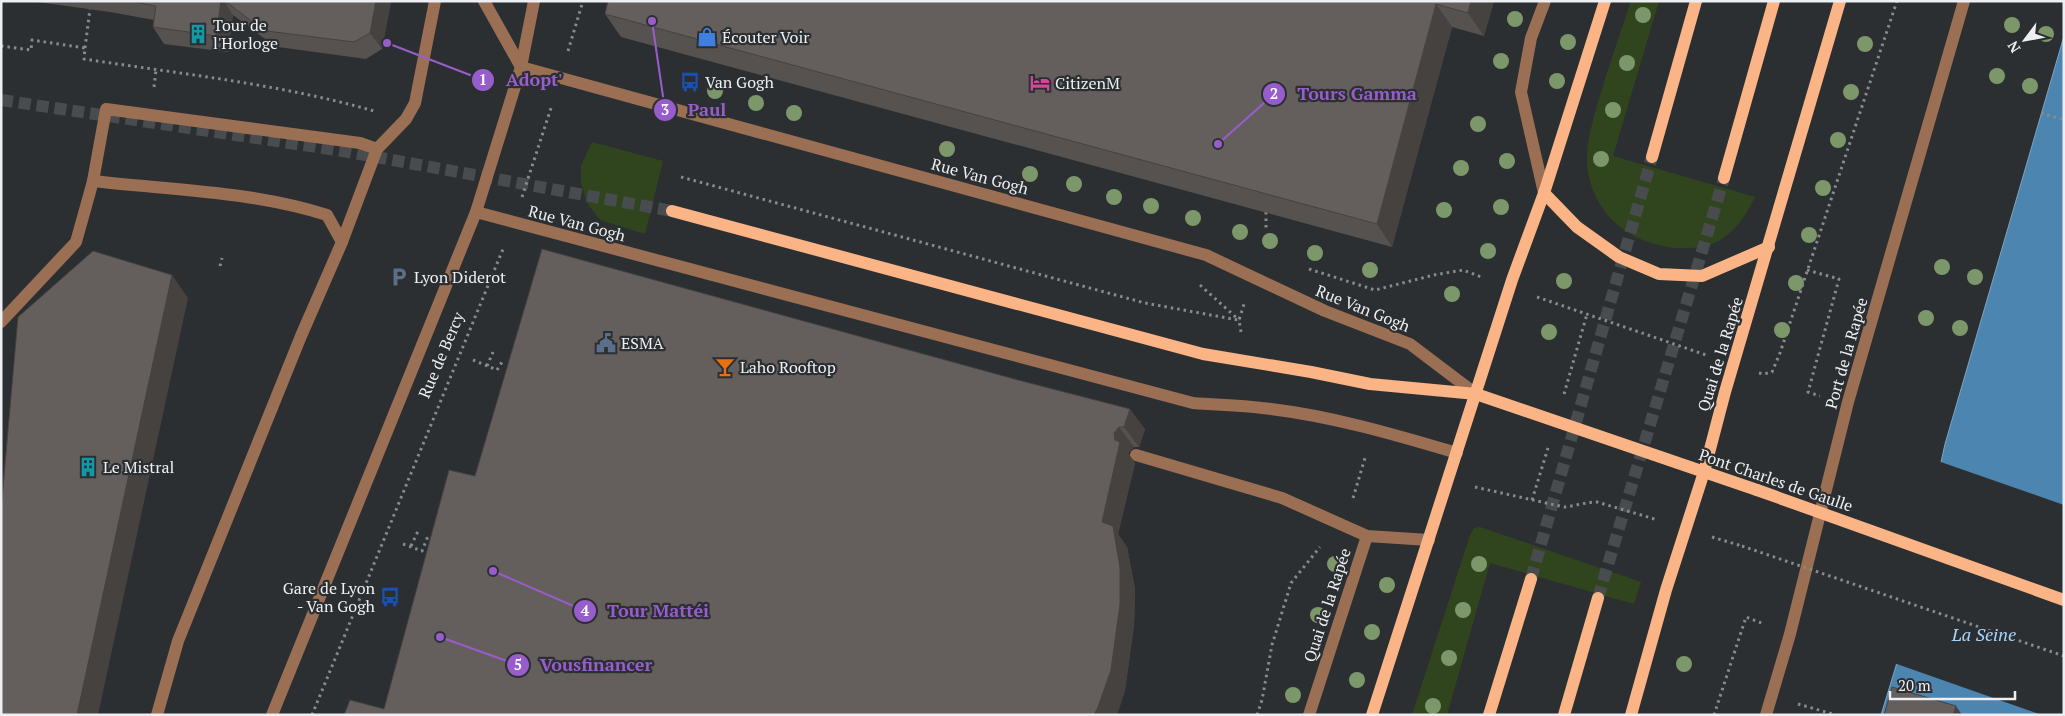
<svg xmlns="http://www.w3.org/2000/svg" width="2065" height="716" font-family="'PT Serif',serif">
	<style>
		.green { fill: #30451e }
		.water { fill: #4d85b1; stroke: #7da5c4 }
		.pier { fill: #2b2f32 }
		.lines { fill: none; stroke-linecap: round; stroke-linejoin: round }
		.major-tunnel { stroke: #484c4f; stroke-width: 12; stroke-dasharray: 12 6; stroke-linecap: butt }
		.path { stroke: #888b8e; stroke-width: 3; stroke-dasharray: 2.5 4; stroke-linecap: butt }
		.minor { stroke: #9a6f53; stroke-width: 12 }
		.major { stroke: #fab486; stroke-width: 12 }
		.path-bridge { stroke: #888b8e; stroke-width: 3; stroke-dasharray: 2.5 4; stroke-linecap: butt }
		.major-bridge { stroke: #fab486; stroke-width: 12 }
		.tree { fill: #7c986b }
		.wall { fill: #56524f }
		.shaded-wall { fill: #464240 }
		.building { fill: #645f5c; stroke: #464240 }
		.labels { text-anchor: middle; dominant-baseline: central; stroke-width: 4.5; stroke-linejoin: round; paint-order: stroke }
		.poi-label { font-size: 16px; fill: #edeff2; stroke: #2b2f32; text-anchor: start }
		.street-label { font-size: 16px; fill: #edeff2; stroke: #2b2f32 }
		.water-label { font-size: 18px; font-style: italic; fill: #a7d6fc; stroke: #2b2f32 }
		.leader { fill: none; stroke: #985dcc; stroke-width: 2 }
		.callout-dot { fill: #985dcc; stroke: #2b2f32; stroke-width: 2 }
		.mark-label { font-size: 15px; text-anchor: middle; font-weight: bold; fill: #fff }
		.callout-label { font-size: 18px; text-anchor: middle; font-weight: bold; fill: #985dcc; stroke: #2b2f32; stroke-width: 4.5; stroke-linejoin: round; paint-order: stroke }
	</style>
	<rect width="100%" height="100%" fill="#2b2f32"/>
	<g class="green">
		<path d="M1631 1H1659L1613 156 1755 197C1748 212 1739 226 1726 236 1712 247 1692 249 1675 248 1631 243 1597 218 1588 173 1584 148 1592 125 1598 102 1608 68 1620 35 1631 1Z"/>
		<polygon points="592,142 663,161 645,234 600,220 587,203 581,183 581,166"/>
		<polygon points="1480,527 1641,582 1634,604 1490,563 1447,715 1412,715 1470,535 1474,528"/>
	</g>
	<polygon class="water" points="2064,36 2064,715 1881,715 1896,666 1945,444"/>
	<polygon class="pier" points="1938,461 2064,505 2064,715 2042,715 1894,663"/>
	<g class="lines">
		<g class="major-tunnel">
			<polyline points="1,100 343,151 672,211"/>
			<polyline points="1531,579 1652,157"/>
			<polyline points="1598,598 1724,178"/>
		</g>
		<g class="path">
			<path d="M1 46 31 50 32 40 85 48 84 59C181 74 280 84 374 111"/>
			<polyline points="85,48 90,9"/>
			<polyline points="568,51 583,1"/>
			<polyline points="154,87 156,70"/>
			<polyline points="2041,113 2064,120"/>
			<polyline points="681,177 1145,303 1238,320"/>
			<polyline points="522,197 552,105"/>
			<polyline points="1266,212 1266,230"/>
			<polyline points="220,266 222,258"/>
			<polyline points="1309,269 1375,290 1434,275 1463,270 1484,278"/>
			<polyline points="1807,270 1839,279 1808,392 1820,396"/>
			<polyline points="1200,285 1239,320"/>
			<polyline points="1537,297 1706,355"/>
			<polyline points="1241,332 1239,320 1244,304"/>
			<polyline points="473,360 497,370 504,359"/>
			<polyline points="487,366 493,352"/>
			<polyline points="1759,373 1764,374 1772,372 1780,353 1897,1"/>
			<polyline points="1564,394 1587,314"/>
			<path d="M1475 487 1564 507C1575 506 1586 502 1597 502L1658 520"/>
			<polyline points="1353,498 1365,458"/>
			<polyline points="1532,500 1548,448"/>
			<polyline points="1712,537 1742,546"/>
			<polyline points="403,544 422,551 428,536"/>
			<polyline points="411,546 419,529"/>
			<polyline points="1798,704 1836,715"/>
			<polyline points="312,715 503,249"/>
			<polyline points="1257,715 1262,700 1272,645 1291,583 1320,547"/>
			<polyline points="1714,715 1746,617 1764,624"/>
		</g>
		<g class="minor">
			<polyline points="484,1 521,67"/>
			<polyline points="521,67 1206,255 1325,311 1410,344 1476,394"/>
			<polyline points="93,181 106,109 360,143 377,149"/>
			<polyline points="1544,193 1521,92 1531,38 1545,1"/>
			<path d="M476 212 1193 403C1216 405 1239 405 1262 408 1328 415 1393 434 1457 453"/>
			<polyline points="342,242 377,149 406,119 415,103 435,1"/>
			<path d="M1 322 76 242 93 181C171 190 252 191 327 215L342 242 301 336 178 641 157 715"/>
			<polyline points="1136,455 1282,498 1367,536 1429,540"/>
			<polyline points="272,715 476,212 521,67 534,1"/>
			<polyline points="1309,715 1367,536"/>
			<polyline points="1766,715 1790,634 1848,402 1964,1"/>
		</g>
		<g class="major">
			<polyline points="1652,157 1696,1"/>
			<polyline points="1724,178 1774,1"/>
			<polyline points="1544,193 1577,227 1619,257 1659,274 1702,276 1769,247"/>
			<polyline points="672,211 1203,354 1311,372 1370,384 1476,394 1757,490"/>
			<polyline points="1372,715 1512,280 1544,193 1605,1"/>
			<polyline points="1489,715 1531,579"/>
			<polyline points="1564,715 1598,598"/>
			<polyline points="1631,715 1666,590 1704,472 1725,392 1840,1"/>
		</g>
		<polyline class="path-bridge" points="1742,546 2064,656"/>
		<polyline class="major-bridge" points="1757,490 2064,600"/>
	</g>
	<g class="tree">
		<circle cx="1643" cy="15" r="8"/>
		<circle cx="1515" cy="19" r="8"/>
		<circle cx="2012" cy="25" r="8"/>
		<circle cx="2046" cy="34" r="8"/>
		<circle cx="1568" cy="42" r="8"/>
		<circle cx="1865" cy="44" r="8"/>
		<circle cx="1501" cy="61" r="8"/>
		<circle cx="1627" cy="63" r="8"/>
		<circle cx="1997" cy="76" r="8"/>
		<circle cx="1557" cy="81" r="8"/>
		<circle cx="2030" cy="86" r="8"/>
		<circle cx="715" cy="91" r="8"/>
		<circle cx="1851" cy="92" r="8"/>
		<circle cx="756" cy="103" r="8"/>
		<circle cx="1613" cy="110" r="8"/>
		<circle cx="794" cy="113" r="8"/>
		<circle cx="1478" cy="124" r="8"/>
		<circle cx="1838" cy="140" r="8"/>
		<circle cx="947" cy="149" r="8"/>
		<circle cx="1601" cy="159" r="8"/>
		<circle cx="1507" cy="161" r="8"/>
		<circle cx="1461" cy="168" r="8"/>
		<circle cx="1030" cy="174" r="8"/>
		<circle cx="1074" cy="184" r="8"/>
		<circle cx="1823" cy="188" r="8"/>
		<circle cx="1114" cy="197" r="8"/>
		<circle cx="1151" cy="206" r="8"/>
		<circle cx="1501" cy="207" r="8"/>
		<circle cx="1444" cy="210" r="8"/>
		<circle cx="1193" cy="218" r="8"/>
		<circle cx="1240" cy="232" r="8"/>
		<circle cx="1809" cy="235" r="8"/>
		<circle cx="1270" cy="241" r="8"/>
		<circle cx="1488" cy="251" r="8"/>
		<circle cx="1315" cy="253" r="8"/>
		<circle cx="1942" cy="267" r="8"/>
		<circle cx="1370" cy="270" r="8"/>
		<circle cx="1975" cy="277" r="8"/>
		<circle cx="1564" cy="281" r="8"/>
		<circle cx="1796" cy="283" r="8"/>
		<circle cx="1452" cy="294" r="8"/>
		<circle cx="1926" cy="318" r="8"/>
		<circle cx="1960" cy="328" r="8"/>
		<circle cx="1782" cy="330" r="8"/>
		<circle cx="1549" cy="332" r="8"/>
		<circle cx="1335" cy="564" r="8"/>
		<circle cx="1479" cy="564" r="8"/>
		<circle cx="1387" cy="585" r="8"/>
		<circle cx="1463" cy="610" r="8"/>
		<circle cx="1318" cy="615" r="8"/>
		<circle cx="1372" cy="632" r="8"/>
		<circle cx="1449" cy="658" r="8"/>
		<circle cx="1684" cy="664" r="8"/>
		<circle cx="1357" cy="680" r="8"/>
		<circle cx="1293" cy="695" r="8"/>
		<circle cx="1433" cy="706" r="8"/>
	</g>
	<g class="wall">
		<polygon points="30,1 391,1 382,49 366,59 278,47 273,45 233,15 228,52 164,44 153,27 154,20 110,12"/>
		<polygon points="1494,1 1484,36 1452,27 1392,247 621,37 605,14"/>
		<polygon points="542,249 1145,429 1139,447 1134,447 1128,453 1135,463 1118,534 1127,547 1135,589 1134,625 1125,690 1117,715 344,715 384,709 475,476"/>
	</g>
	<g class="shaded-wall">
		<polygon points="221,1 224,1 233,15 228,52 216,36"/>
		<polygon points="376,1 391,1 382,49 370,33"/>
		<polygon points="1471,1 1494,1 1484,36 1468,13"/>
		<polygon points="1436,4 1452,27 1392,247 1377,224"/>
		<polygon points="172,275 188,298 98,715 77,715"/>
		<polygon points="1130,409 1145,429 1139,447 1124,427"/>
		<polygon points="1119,427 1134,447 1128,453 1135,463 1118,534 1127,547 1135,589 1134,625 1125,690 1117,715 1094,715 1102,522 1115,440 1114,433"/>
		<polygon points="1956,706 1962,715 1953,715"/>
	</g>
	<g class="building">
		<polygon points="130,1 221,1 216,36 153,27 156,6"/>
		<polygon points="225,1 376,1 370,33 354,42 267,31 262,29"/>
		<polygon points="608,1 1471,1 1468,13 1436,4 1377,224 605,14"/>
		<polygon points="542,249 1018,380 1130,409 1124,427 1119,427 1114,433 1115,440 1120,442 1102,522 1113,526 1120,568 1120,604 1111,670 1098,707 1094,715 344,715 350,700 384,709 449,470 475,476"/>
		<polygon points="93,251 172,275 77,715 1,715 1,510 18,317"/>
		<polygon points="1892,687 1956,706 1953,715 1884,715"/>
	</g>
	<defs>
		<symbol id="building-bare" viewBox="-9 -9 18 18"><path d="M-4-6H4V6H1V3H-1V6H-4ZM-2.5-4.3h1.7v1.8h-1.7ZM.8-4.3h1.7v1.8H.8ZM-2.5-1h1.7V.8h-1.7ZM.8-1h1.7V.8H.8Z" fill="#0f9aa8" stroke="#2b2f32" stroke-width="2.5" paint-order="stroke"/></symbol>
		<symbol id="shop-bare" viewBox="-9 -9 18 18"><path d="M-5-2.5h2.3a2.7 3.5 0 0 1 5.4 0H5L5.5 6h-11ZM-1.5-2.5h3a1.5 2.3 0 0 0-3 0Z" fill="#3f7fe0" stroke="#2b2f32" stroke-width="2.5" paint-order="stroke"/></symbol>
		<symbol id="bus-bare" viewBox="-9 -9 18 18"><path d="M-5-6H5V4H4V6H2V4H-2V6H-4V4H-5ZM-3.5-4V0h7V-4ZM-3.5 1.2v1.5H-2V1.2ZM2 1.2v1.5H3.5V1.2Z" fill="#1a4fb4" stroke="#2b2f32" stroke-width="2.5" paint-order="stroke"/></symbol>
		<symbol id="hotel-bare" viewBox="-9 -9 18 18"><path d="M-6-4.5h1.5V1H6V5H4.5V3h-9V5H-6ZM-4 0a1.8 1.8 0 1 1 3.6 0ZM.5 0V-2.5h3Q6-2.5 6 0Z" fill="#d1479c" stroke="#2b2f32" stroke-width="2.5" paint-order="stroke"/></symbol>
		<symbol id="parking-bare" viewBox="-9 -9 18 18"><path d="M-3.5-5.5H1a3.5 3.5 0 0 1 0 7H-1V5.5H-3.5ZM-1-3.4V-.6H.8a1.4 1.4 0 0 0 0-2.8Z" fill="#5c6f8a" stroke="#2b2f32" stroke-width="2.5" paint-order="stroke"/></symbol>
		<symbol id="civic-bare" viewBox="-9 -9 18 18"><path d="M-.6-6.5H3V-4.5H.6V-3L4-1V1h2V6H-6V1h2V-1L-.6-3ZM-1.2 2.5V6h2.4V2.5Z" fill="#5c6f8a" stroke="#2b2f32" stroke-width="2.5" paint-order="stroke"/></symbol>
		<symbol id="bar-bare" viewBox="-9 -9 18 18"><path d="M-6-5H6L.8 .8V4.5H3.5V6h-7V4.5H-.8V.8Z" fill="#e8710a" stroke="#2b2f32" stroke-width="2.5" paint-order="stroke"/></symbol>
	</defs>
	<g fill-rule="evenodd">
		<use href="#building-bare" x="184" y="20" width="28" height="28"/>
		<use href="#shop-bare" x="693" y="23" width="28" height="28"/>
		<use href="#bus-bare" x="676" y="68" width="28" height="28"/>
		<use href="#hotel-bare" x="1026" y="69" width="28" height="28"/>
		<use href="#parking-bare" x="385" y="263" width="28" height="28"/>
		<use href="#civic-bare" x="592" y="329" width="28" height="28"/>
		<use href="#bar-bare" x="711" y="353" width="28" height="28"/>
		<use href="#building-bare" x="74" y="453" width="28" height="28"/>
		<use href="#bus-bare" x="376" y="583" width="28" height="28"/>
	</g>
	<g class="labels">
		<g class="poi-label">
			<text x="213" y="25">Tour de<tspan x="213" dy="18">l'Horloge</tspan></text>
			<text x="722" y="37">Écouter Voir</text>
			<text x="705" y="82">Van Gogh</text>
			<text x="1055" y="83">CitizenM</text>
			<text x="414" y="277">Lyon Diderot</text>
			<text x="621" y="343">ESMA</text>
			<text x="740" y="367">Laho Rooftop</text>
			<text x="103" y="467">Le Mistral</text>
			<text x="375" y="588" text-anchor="end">Gare de Lyon<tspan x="375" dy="18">- Van Gogh</tspan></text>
		</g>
		<g class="street-label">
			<text transform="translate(980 176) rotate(15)">Rue Van Gogh</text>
			<text transform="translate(577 223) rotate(15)">Rue Van Gogh</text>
			<text transform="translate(1363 308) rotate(22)">Rue Van Gogh</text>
			<text transform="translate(1846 353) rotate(-74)">Port de la Rapée</text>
			<text transform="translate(1720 354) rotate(-73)">Quai de la Rapée</text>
			<text transform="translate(441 355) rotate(-67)">Rue de Bercy</text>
			<text transform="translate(1776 480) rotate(19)">Pont Charles de Gaulle</text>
			<text transform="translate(1327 605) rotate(-72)">Quai de la Rapée</text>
		</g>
		<g class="water-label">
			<text x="1984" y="634">La Seine</text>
		</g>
	</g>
	<path class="leader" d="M387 43L483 80M1218 144L1274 94M652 21L665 110M493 571L585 611M440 637L518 665"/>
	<g class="callout-dot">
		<circle cx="387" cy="43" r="5"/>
		<circle cx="1218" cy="144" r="5"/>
		<circle cx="652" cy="21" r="5"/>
		<circle cx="493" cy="571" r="5"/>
		<circle cx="440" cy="637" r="5"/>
		<circle cx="483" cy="80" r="12"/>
		<circle cx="1274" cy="94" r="12"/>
		<circle cx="665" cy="110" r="12"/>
		<circle cx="585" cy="611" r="12"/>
		<circle cx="518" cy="665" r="12"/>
	</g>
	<g class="mark-label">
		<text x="483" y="85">1</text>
		<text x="1274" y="99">2</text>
		<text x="665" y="115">3</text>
		<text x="585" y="616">4</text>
		<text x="518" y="670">5</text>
	</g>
	<g class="callout-label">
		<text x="534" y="86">Adopt'</text>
		<text x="1357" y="100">Tours Gamma</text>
		<text x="707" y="116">Paul</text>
		<text x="658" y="617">Tour Mattéi</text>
		<text x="596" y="671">Vousfinancer</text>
	</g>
	<rect width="2065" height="716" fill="none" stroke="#edeff2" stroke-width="5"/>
	<g transform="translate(2025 40) rotate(238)" stroke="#2b2f32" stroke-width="4" paint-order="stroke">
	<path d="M0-4L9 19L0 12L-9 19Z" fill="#edeff2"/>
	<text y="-8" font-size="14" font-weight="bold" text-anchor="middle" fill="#edeff2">N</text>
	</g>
	<path d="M1890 691v8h125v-8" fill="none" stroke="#edeff2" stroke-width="2.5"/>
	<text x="1898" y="691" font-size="15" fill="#edeff2" stroke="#2b2f32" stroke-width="4" paint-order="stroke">20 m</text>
</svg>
